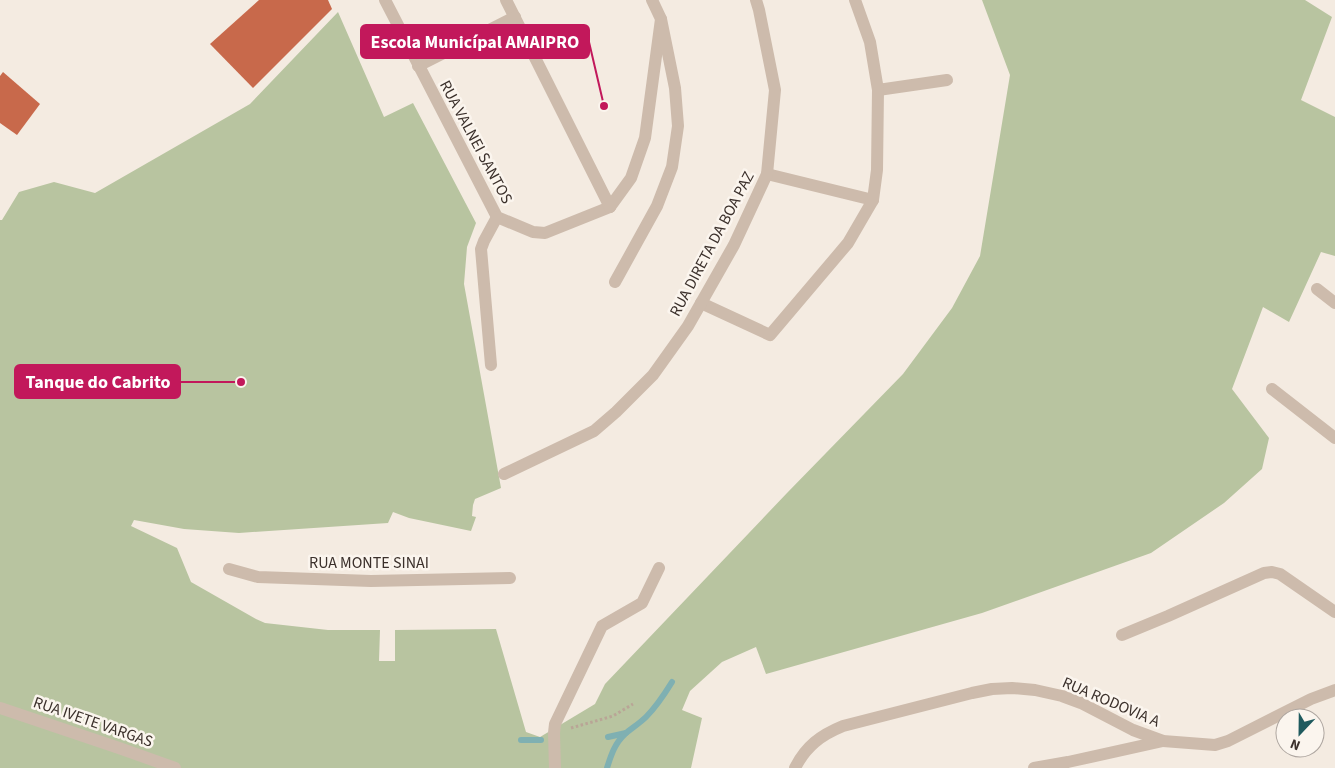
<svg xmlns="http://www.w3.org/2000/svg" width="1335" height="768" font-family="'Source Sans 3',sans-serif">
	<style>
		.green { fill: #b8c4a0 }
		.lines { fill: none; stroke-linecap: round; stroke-linejoin: round }
		.stream { stroke: #7fb0b2; stroke-width: 6 }
		.building { fill: #c8694b }
		.path { stroke: #b9a596; stroke-width: 3; stroke-dasharray: 2.5 2.5; stroke-linecap: butt }
		.minor { stroke: #cdbbac; stroke-width: 12 }
		.labels { text-anchor: middle; dominant-baseline: central; stroke-width: 5; stroke-linejoin: round; paint-order: stroke }
		.street-label { font-size: 16px; fill: #3b302b; stroke: #fbf5ee }
		.leader { fill: none; stroke: #c2185b; stroke-width: 2 }
		.callout-dot { fill: #c2185b; stroke: #fbf5ee; stroke-width: 2 }
		.callout { fill: #c2185b; stroke: #c2185b; stroke-width: 2 }
		.callout-label { font-size: 18px; text-anchor: middle; font-weight: bold; fill: #fff }
	</style>
	<rect width="100%" height="100%" fill="#f4ebe1"/>
	<polygon class="green" points="982,0 1305,0 1332,17 1301,100 1335,117 1335,256 1321,252 1289,322 1263,307 1232,389 1269,438 1262,469 1224,503 1151,553 982,613 766,674 756,647 722,662 690,691 682,710 702,718 691,768 0,768 0,220 2,220 19,192 54,182 95,193 250,104 338,12 384,117 413,103 476,223 467,247 464,284 501,488 475,499 473,505 472,516 476,517 471,531 409,518 393,512 388,523 239,533 184,529 134,520 131,526 177,548 191,582 256,619 265,623 328,630 380,630 379,661 395,661 395,630 496,629 526,732 540,737 595,704 605,684 787,493 903,374 952,308 980,256 1010,75"/>
	<g class="lines">
		<g class="stream">
			<polyline points="608,737 626,733"/>
			<polyline points="521,740 541,740"/>
			<path d="M607 768C611 755 615 743 625 734 632 728 640 723 646 717 657 706 664 695 672 682"/>
		</g>
	</g>
	<g class="building">
		<polygon points="259,0 328,0 332,9 253,88 210,44"/>
		<polygon points="3,72 40,104 17,135 0,123 0,76"/>
	</g>
	<g class="lines">
		<polyline class="path" points="571,728 613,716 633,704"/>
		<g class="minor">
			<polyline points="385,0 497,217 533,232 545,233 610,207"/>
			<polyline points="506,0 610,207"/>
			<polyline points="418,66 515,17"/>
			<polyline points="878,90 947,80"/>
			<polyline points="767,174 873,200"/>
			<polyline points="610,207 631,178 645,138 661,19 652,0"/>
			<polyline points="615,282 657,206 672,167 678,126 675,88 661,19"/>
			<polyline points="1317,289 1335,303"/>
			<polyline points="701,303 770,335 848,243 873,200 877,170 878,90 870,42 855,0"/>
			<polyline points="491,365 481,249 484,241 497,217"/>
			<polyline points="1272,389 1335,438"/>
			<polyline points="504,474 594,431 616,412 653,375 688,326 734,245 767,174 775,90 759,10 756,0"/>
			<polyline points="229,569 258,577 371,581 510,578"/>
			<polyline points="1122,635 1168,616 1264,573 1272,572 1280,574 1335,612"/>
			<polyline points="0,708 119,748 175,768"/>
			<polyline points="555,768 554,733 555,724 602,626 642,603 659,568"/>
			<path d="M795 768C806 746 821 735 843 726L972 693 992 689 1012 688 1035 690 1062 696 1081 703 1133 730 1163 741 1215 745 1228 741 1311 699 1335 690"/>
			<polyline points="1034,768 1068,762 1163,741"/>
		</g>
	</g>
	<g class="labels">
		<g class="street-label">
			<text transform="translate(476 142) rotate(62)">RUA VALNEI SANTOS</text>
			<text transform="translate(712 244) rotate(-62)">RUA DIRETA DA BOA PAZ</text>
			<text x="369" y="563">RUA MONTE SINAI</text>
			<text transform="translate(1111 702) rotate(23)">RUA RODOVIA A</text>
			<text transform="translate(93 722) rotate(19)">RUA IVETE VARGAS</text>
		</g>
	</g>
	<path class="leader" d="M604 106L589 42M241 382L180 382"/>
	<g class="callout-dot">
		<circle cx="604" cy="106" r="5"/>
		<circle cx="241" cy="382" r="5"/>
	</g>
	<g class="callout">
		<rect x="361" y="25" width="228" height="33" rx="5"/>
		<rect x="15" y="365" width="165" height="33" rx="5"/>
	</g>
	<g class="callout-label">
		<text x="475" y="48">Escola Municípal AMAIPRO</text>
		<text x="98" y="388">Tanque do Cabrito</text>
	</g>
	<g transform="translate(1300 733) rotate(202)"><circle r="24" fill="#fbf5ee" stroke="#aea6a0"/>
	<path d="M0-4L9 19L0 12L-9 19Z" fill="#1f5a5e"/>
	<text y="-8" font-size="14" font-weight="bold" text-anchor="middle" fill="#3b302b">N</text>
	</g>
</svg>
